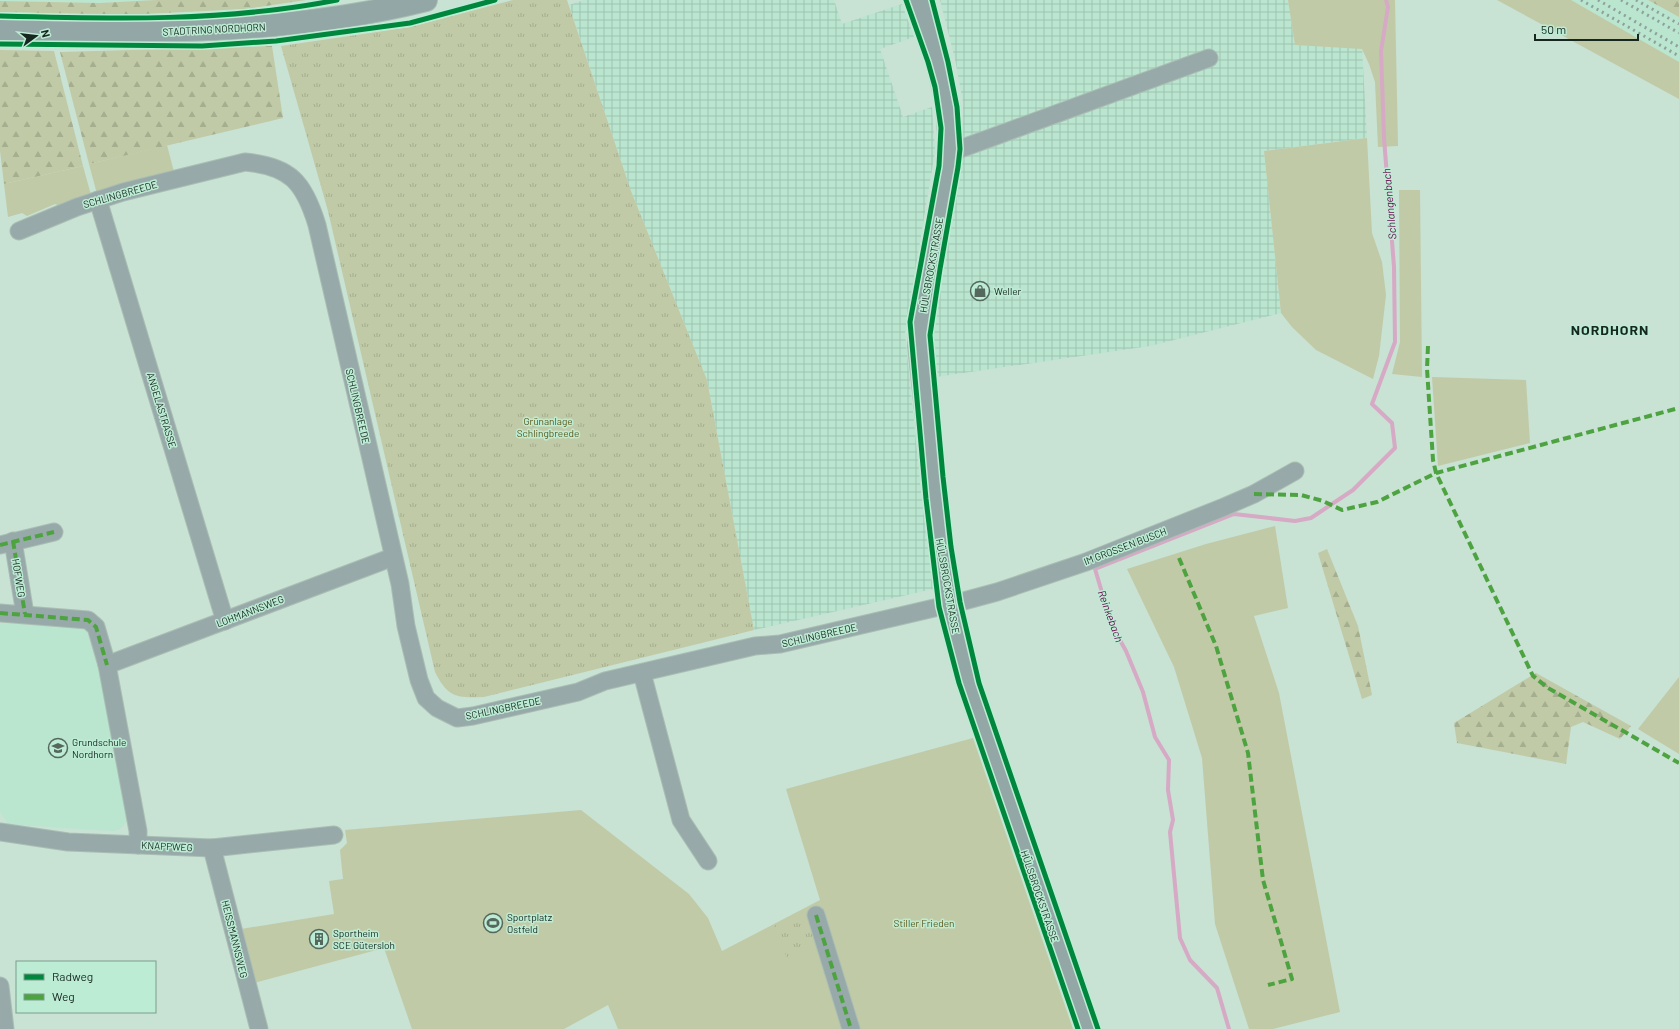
<svg xmlns="http://www.w3.org/2000/svg" width="1679" height="1029" font-family="Barlow,sans-serif">
	<style>
		.built { fill: #bae5cf }
		.industrial { fill: url(#industrial-grid) }
		.green { fill: #c1caa6 }
		.forest { fill: url(#forest-firs) }
		.park { fill: url(#park-tufts) }
		.lines { fill: none; stroke-linecap: round; stroke-linejoin: round }
		.stream { stroke: #d6a9c5; stroke-width: 4 }
		.street-casing { stroke: #a9beb3; stroke-width: 19 }
		.secondary-casing { stroke: #a9beb3; stroke-width: 24 }
		.street { stroke: #98a9a9; stroke-width: 17 }
		.secondary { stroke: #93a7a6; stroke-width: 22 }
		.rail { stroke: #8fa19d; stroke-width: 3; stroke-dasharray: 2 4; stroke-linecap: butt }
		.quiet { stroke: #4ea341; stroke-width: 4; stroke-dasharray: 8 4; stroke-linecap: butt }
		.cycleway-casing { stroke: #bdecd4; stroke-width: 8 }
		.cycleway { stroke: #00873e; stroke-width: 5 }
		.labels { text-anchor: middle; dominant-baseline: central; stroke-width: 3; stroke-linejoin: round; paint-order: stroke }
		.street-label { font-size: 10px; fill: #15271f; stroke: #bdecd4 }
		.poi-label { font-size: 10px; fill: #15271f; stroke: #bdecd4; text-anchor: start }
		.park-label { font-size: 10px; fill: #5f5819; stroke: #bdecd4 }
		.water-label { font-size: 11px; font-style: italic; fill: #670c4d; stroke: #bdecd4 }
		.district-label { font-size: 14px; font-weight: bold; letter-spacing: 1px; fill: #15271f; stroke: #bdecd4 }
	</style>
	<defs>
		<pattern id="industrial-grid" width="8" height="8" patternUnits="userSpaceOnUse"><rect width="8" height="8" fill="#bae5cf"/><path d="M0 4h8M4 0v8" fill="none" stroke="#9fc4b1"/></pattern>
		<pattern id="forest-firs" width="22" height="20" patternUnits="userSpaceOnUse"><rect width="22" height="20" fill="#c1caa6"/><path d="M5 1l3.5 6h-7zM16 11l3.5 6h-7z" fill="#a5ae8e"/></pattern>
		<pattern id="park-tufts" width="24" height="20" patternUnits="userSpaceOnUse"><rect width="24" height="20" fill="#c1caa6"/><path d="M3 7l-1-3M5 7V3M7 7l1-3M15 17l-1-3M17 17v-4M19 17l1-3" fill="none" stroke="#a5ae8e"/></pattern>
	</defs>
	<rect width="100%" height="100%" fill="#c8e2d4"/>
	<g class="built">
		<polygon points="0,0 156,0 100,3 0,1"/>
		<polygon points="1571,0 1648,0 1679,17 1679,62"/>
		<polygon points="0,623 81,628 87,632 103,685 129,819 120,829 113,831 8,824 0,811"/>
	</g>
	<g class="industrial">
		<polygon points="584,0 834,0 842,24 902,4 914,37 880,49 903,117 932,107 935,151 905,333 922,501 933,589 754,630 707,380 631,191 569,5"/>
		<polygon points="940,0 1288,0 1295,45 1362,48 1367,138 1264,151 1281,313 1150,346 936,377 933,343 934,318 962,160 963,102 955,59"/>
	</g>
	<g class="green">
		<polygon points="1288,0 1395,0 1398,146 1378,147 1375,82 1369,64 1362,49 1295,45"/>
		<polygon points="1497,0 1571,0 1679,62 1679,99"/>
		<polygon points="1367,138 1372,233 1382,262 1386,295 1379,356 1373,379 1316,350 1292,327 1281,313 1264,151"/>
		<polygon points="167,145 174,172 97,194 89,164"/>
		<polygon points="83,166 91,195 60,206 55,204 27,216 22,213 8,217 4,184"/>
		<polygon points="1399,190 1420,190 1422,377 1392,374 1400,342"/>
		<polygon points="1432,377 1526,380 1530,443 1438,466"/>
		<polygon points="1275,526 1288,608 1254,616 1279,693 1340,1012 1273,1029 1249,1029 1215,924 1202,758 1174,667 1127,569 1206,544"/>
		<polygon points="1679,677 1679,754 1638,729"/>
		<polygon points="973,738 1073,1029 618,1029 608,1005 564,1029 412,1029 384,948 254,983 241,929 334,914 329,881 343,879 340,850 347,843 345,830 581,810 689,894 708,918 722,951 820,900 786,789"/>
	</g>
	<g class="forest">
		<polygon points="156,0 306,0 245,9 123,15 0,12 0,1 100,3"/>
		<polygon points="1648,0 1679,0 1679,17"/>
		<polygon points="272,46 283,118 89,164 60,52"/>
		<polygon points="0,50 54,51 83,166 4,184 0,151"/>
		<polygon points="1327,549 1358,626 1372,695 1362,699 1318,553"/>
		<polygon points="1536,673 1631,726 1620,739 1583,722 1571,727 1566,764 1457,743 1454,723"/>
	</g>
	<g class="park">
		<path d="M513 0H567L631 191 707 380 754 630 484 697C457 698 448 698 435 672L328 211 281 46 411 27Z"/>
		<polygon points="801,913 808,933 816,931 821,946 788,961 774,926"/>
	</g>
	<g class="lines">
		<polyline class="stream" points="1229,1029 1217,988 1190,960 1180,938 1170,832 1173,820 1168,790 1169,760 1155,737 1143,692 1126,651 1112,626 1095,569 1234,514 1295,521 1311,518 1353,490 1395,448 1392,423 1372,404 1395,342 1394,267 1384,138 1381,51 1388,7 1386,0"/>
		<defs>
			<g id="street">
				<polyline points="950,150 960,149 1209,58"/>
				<polyline points="98,200 225,621"/>
				<path d="M19 231 77 207 123 192 245 162C290 166 304 182 317 225L400 584 406 626 419 680 426 698 437 708 457 718 473 716 578 692 605 681 755 646 780 644 960 602 997 592 1086 562 1224 507 1254 494 1295 471"/>
				<polyline points="13,541 25,614"/>
				<polyline points="0,545 54,532"/>
				<polyline points="0,613 88,620 96,627 107,665 138,831 138,845"/>
				<polyline points="107,665 393,557"/>
				<polyline points="642,673 681,820 708,861"/>
				<polyline points="0,832 68,842 212,848 334,835"/>
				<polyline points="212,848 259,1029"/>
				<polyline points="816,915 851,1029"/>
				<polyline points="0,986 5,1029"/>
			</g>
			<g id="secondary">
				<path d="M919 0C937 62 954 105 948 171L920 323 919 346 941 550 949 605 968 682 1087 1029"/>
				<path d="M0 29C143 33 286 35 426 0"/>
			</g>
		</defs>
		<use href="#street" class="street-casing"/>
		<use href="#secondary" class="secondary-casing"/>
		<use href="#street" class="street"/>
		<use href="#secondary" class="secondary"/>
		<g class="rail">
			<polyline points="1581,0 1679,56"/>
			<polyline points="1598,0 1679,47"/>
			<polyline points="1621,0 1679,33"/>
			<polyline points="1636,0 1679,24"/>
		</g>
		<g class="quiet">
			<polyline points="1428,346 1427,369 1433,460 1436,473 1533,676 1548,688 1679,763"/>
			<polyline points="1254,494 1301,495 1323,501 1342,510 1377,502 1436,473 1679,408"/>
			<polyline points="13,541 25,614"/>
			<polyline points="0,545 54,532"/>
			<polyline points="1179,558 1216,646 1248,753 1263,880 1292,979 1268,985"/>
			<polyline points="0,613 88,620 96,627 107,665"/>
			<polyline points="816,915 851,1029"/>
		</g>
		<defs>
			<g id="cycleway">
				<polyline points="906,0 928,62 935,87 941,128 939,166 910,322 926,499 939,607 959,683 1078,1029"/>
				<polyline points="932,0 948,62 957,107 960,149 958,167 940,269 930,335 943,477 951,547 960,602 979,683 1098,1029"/>
				<path d="M0 16C112 19 226 22 337 0"/>
				<polyline points="0,44 202,46 276,41 410,23 495,0"/>
			</g>
		</defs>
		<use href="#cycleway" class="cycleway-casing"/>
		<use href="#cycleway" class="cycleway"/>
	</g>
	<defs>
		<symbol id="shop-ring" viewBox="-11 -11 22 22"><circle r="9.5" fill="#bdecd4" stroke="#54685e" stroke-width="1.5"/><path d="M-5-2.5h2.3a2.7 3.5 0 0 1 5.4 0H5L5.5 6h-11ZM-1.5-2.5h3a1.5 2.3 0 0 0-3 0Z" fill="#54685e"/></symbol>
		<symbol id="school-ring" viewBox="-11 -11 22 22"><circle r="9.5" fill="#bdecd4" stroke="#54685e" stroke-width="1.5"/><path d="M0-5L7-2L0 1L-7-2ZM-4 1L0 2.5L4 1V4Q0 6-4 4Z" fill="#54685e"/></symbol>
		<symbol id="stadium-ring" viewBox="-11 -11 22 22"><circle r="9.5" fill="#bdecd4" stroke="#54685e" stroke-width="1.5"/><path d="M0-5a6.5 5 0 1 0 0 10a6.5 5 0 1 0 0-10ZM-3.5-1.8h7v3.6h-7Z" fill="#54685e"/></symbol>
		<symbol id="building-ring" viewBox="-11 -11 22 22"><circle r="9.5" fill="#bdecd4" stroke="#54685e" stroke-width="1.5"/><path d="M-4-6H4V6H1V3H-1V6H-4ZM-2.5-4.3h1.7v1.8h-1.7ZM.8-4.3h1.7v1.8H.8ZM-2.5-1h1.7V.8h-1.7ZM.8-1h1.7V.8H.8Z" fill="#54685e"/></symbol>
	</defs>
	<g fill-rule="evenodd">
		<use href="#shop-ring" x="969" y="280" width="22" height="22"/>
		<use href="#school-ring" x="47" y="737" width="22" height="22"/>
		<use href="#stadium-ring" x="482" y="912" width="22" height="22"/>
		<use href="#building-ring" x="308" y="928" width="22" height="22"/>
	</g>
	<g class="labels">
		<g class="street-label">
			<text transform="translate(214 29) rotate(-3)">STADTRING NORDHORN</text>
			<text transform="translate(120 194) rotate(-16)">SCHLINGBREEDE</text>
			<text transform="translate(931 265) rotate(-80)">HÜLSBROCKSTRASSE</text>
			<text transform="translate(358 406) rotate(77)">SCHLINGBREEDE</text>
			<text transform="translate(162 410) rotate(73)">ANGELASTRASSE</text>
			<text transform="translate(1125 546) rotate(-21)">IM GROSSEN BUSCH</text>
			<text transform="translate(19 578) rotate(81)">HOFWEG</text>
			<text transform="translate(948 586) rotate(80)">HÜLSBROCKSTRASSE</text>
			<text transform="translate(250 611) rotate(-21)">LOHMANNSWEG</text>
			<text transform="translate(819 635) rotate(-13)">SCHLINGBREEDE</text>
			<text transform="translate(503 708) rotate(-12)">SCHLINGBREEDE</text>
			<text transform="translate(167 846) rotate(3)">KNAPPWEG</text>
			<text transform="translate(1040 896) rotate(71)">HÜLSBROCKSTRASSE</text>
			<text transform="translate(235 939) rotate(76)">HEISSMANNSWEG</text>
		</g>
		<g class="poi-label">
			<text x="994" y="291">Weller</text>
			<text x="72" y="742">Grundschule<tspan x="72" dy="12">Nordhorn</tspan></text>
			<text x="507" y="917">Sportplatz<tspan x="507" dy="12">Ostfeld</tspan></text>
			<text x="333" y="933">Sportheim<tspan x="333" dy="12">SCE Gütersloh</tspan></text>
		</g>
		<g class="park-label">
			<text x="548" y="421">Grünanlage<tspan x="548" dy="12">Schlingbreede</tspan></text>
			<text x="924" y="923">Stiller Frieden</text>
		</g>
		<g class="water-label">
			<text transform="translate(1389 204) rotate(-95)">Schlangenbach</text>
			<text transform="translate(1111 616) rotate(70)">Reinkebach</text>
		</g>
		<g class="district-label">
			<text x="1610" y="329">NORDHORN</text>
		</g>
	</g>
	<rect x="16" y="961" width="140" height="52" fill="#bdecd4" stroke="#7a9d8c"/>
	<rect x="24" y="974" width="20" height="6" fill="#00873e" stroke="#7a9d8c"/>
	<text x="52" y="981" font-size="12" fill="#15271f">Radweg</text>
	<rect x="24" y="994" width="20" height="6" fill="#4ea341" stroke="#7a9d8c"/>
	<text x="52" y="1001" font-size="12" fill="#15271f">Weg</text>
	<g transform="translate(36 36) rotate(75)" stroke="#bdecd4" stroke-width="3" paint-order="stroke">
	<path d="M0-3L7 15L0 10L-7 15Z" fill="#15271f"/>
	<text y="-6" font-size="11" font-weight="bold" text-anchor="middle" fill="#15271f">N</text>
	</g>
	<path d="M1535 34v6h103v-6" fill="none" stroke="#15271f" stroke-width="2"/>
	<text x="1541" y="34" font-size="12" fill="#15271f" stroke="#bdecd4" stroke-width="3" paint-order="stroke">50 m</text>
</svg>
